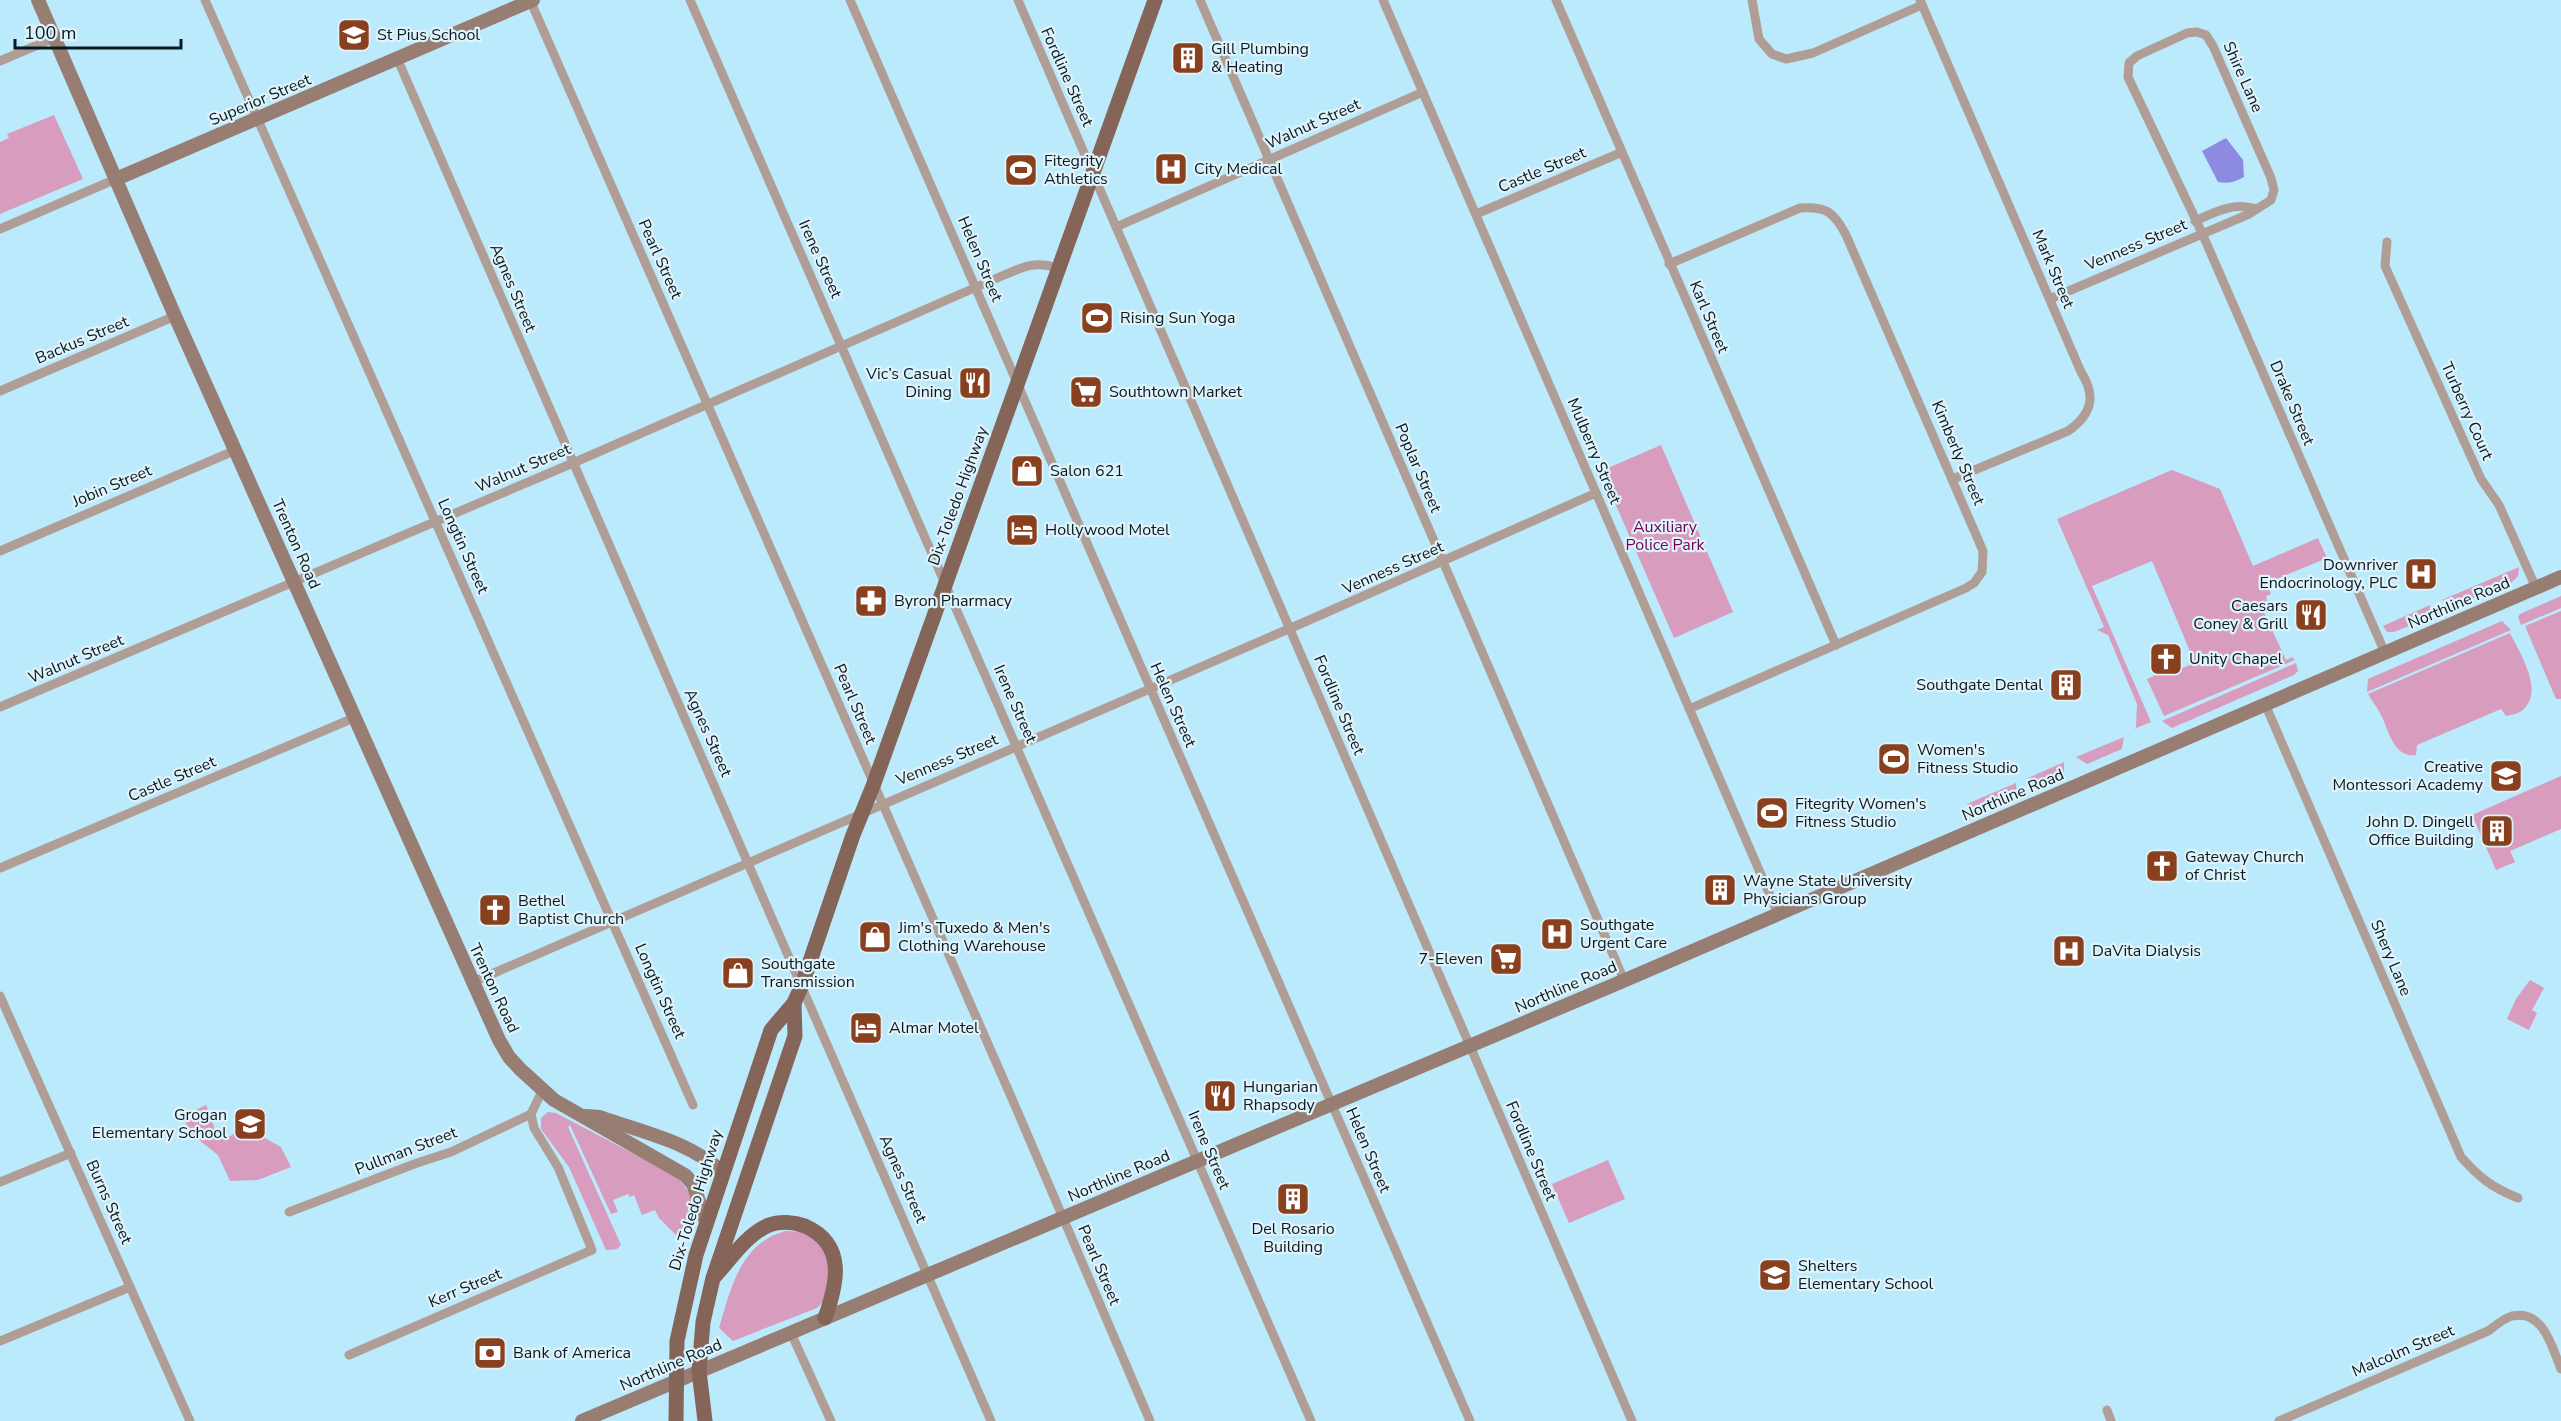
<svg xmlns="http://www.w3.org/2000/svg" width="2561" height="1421" font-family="'Nunito Sans',sans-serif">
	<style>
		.green { fill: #d79cbe }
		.water { fill: #8d8ae2 }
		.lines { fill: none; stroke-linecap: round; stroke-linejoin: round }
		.street { stroke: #b09e96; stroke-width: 9 }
		.secondary { stroke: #977d72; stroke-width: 14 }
		.primary { stroke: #856558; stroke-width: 15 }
		.labels { text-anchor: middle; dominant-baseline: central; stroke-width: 4.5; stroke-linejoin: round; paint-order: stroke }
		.poi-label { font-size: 16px; fill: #071a20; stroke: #e0f2fa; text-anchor: start }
		.street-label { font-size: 16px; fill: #071a20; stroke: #e0f2fa }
		.park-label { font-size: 16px; fill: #730155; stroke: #e0f2fa }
	</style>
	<rect width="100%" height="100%" fill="#bbeafd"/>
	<g class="green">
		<polygon points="54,115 83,179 0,214 0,142 9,138 7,134"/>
		<polygon points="1661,445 1733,612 1674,638 1601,471"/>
		<polygon points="2172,470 2220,489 2253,566 2318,538 2327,558 2267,583 2271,594 2266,596 2267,601 2260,604 2286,660 2292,657 2295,660 2164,716 2147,679 2165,671 2167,674 2195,663 2152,561 2092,586 2151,722 2134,729 2136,727 2137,704 2108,635 2097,630 2104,627 2057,519"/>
		<polygon points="2519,567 2518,576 2512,582 2452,607 2442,600"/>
		<polygon points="2561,596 2561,608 2521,625 2518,617 2520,614"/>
		<polygon points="2430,605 2429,618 2394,632 2387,632 2383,626"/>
		<polygon points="2561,611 2561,699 2556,699 2525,626"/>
		<polygon points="2502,621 2511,630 2367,692 2368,679"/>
		<path d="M2510 633C2519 652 2544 689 2524 709 2520 713 2512 715 2506 716L2501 709 2417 745 2416 755C2393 758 2389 730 2381 715 2377 707 2372 701 2368 694Z"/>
		<polygon points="2296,663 2298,671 2294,675 2172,728 2162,721"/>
		<polygon points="2124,737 2122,749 2087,764 2076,757"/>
		<polygon points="2064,762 2064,775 2039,785 2028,778"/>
		<polygon points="2561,776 2561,829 2510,851 2515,862 2496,870 2472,815"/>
		<path d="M2016 783 2017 795C2003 801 1981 816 1967 804Z"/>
		<polygon points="2530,980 2544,988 2532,1010 2537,1013 2529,1030 2507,1019 2516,999"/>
		<polygon points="206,1105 215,1130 230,1136 247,1128 281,1147 291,1167 258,1180 230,1181 218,1155 190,1133 183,1116"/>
		<polygon points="548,1112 556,1113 678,1177 688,1191 693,1202 680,1239 659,1218 655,1210 642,1215 634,1195 630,1197 628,1194 613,1200 618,1212 611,1214 570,1125 568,1127 621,1245 617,1249 606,1250 569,1167 541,1129 541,1118"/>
		<polygon points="1608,1160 1625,1199 1569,1223 1552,1184"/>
		<path d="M785 1231 804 1232 817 1238 830 1261 827 1297 817 1308 733 1341 719 1328C731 1288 740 1244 785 1231Z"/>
	</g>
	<path class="water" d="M2226 138 2243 160 2244 177C2235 182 2228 184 2218 182L2202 151Z"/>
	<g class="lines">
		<g class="street">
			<polyline points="205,0 693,1105"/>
			<polyline points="530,0 1013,1101 1150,1421"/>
			<polyline points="690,0 1311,1421"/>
			<polyline points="850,0 1470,1421"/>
			<polyline points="1018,0 1632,1421"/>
			<polyline points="1200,0 1624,980"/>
			<polyline points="1383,0 1778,914"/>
			<polyline points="1556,0 1836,645"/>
			<polyline points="1752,0 1759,39 1772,54 1786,59 1813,53 1922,5"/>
			<path d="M1920 0 2081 372C2097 397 2091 415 2068 431L1953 479"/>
			<polyline points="397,58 991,1421"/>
			<polyline points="0,61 54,38"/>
			<polyline points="1476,214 1620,153"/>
			<path d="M2195 221C2217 211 2233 202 2257 209"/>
			<polyline points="1116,227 1423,92"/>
			<polyline points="0,229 116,179"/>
			<polyline points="2387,242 2385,266 2481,479 2499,505 2536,588"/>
			<path d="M1669 264 1800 208C1826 206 1834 212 1846 235L1983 551 1982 572 1974 583 1966 588 1689 709"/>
			<polyline points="2050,299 2249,214 2271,200 2274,190 2271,178 2213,46 2206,35 2197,32 2187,33 2137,56 2129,63 2128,77 2202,233 2385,653"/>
			<polyline points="0,391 175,316"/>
			<polyline points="0,551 236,450"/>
			<path d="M2265 704 2461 1157C2480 1178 2491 1187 2518 1198"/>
			<path d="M0 707 573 463 1004 275C1025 266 1036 261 1058 268"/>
			<polyline points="0,868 356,717"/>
			<polyline points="473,982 1307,621 1596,493"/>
			<polyline points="0,996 190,1421"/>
			<polyline points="0,1182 71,1153"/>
			<polyline points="289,1212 417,1163 451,1152 531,1114"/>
			<polyline points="791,1333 831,1421"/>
			<polyline points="0,1341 130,1287"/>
			<polyline points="349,1355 592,1250 558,1167 534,1128 531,1114 542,1091"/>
			<polyline points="2107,1410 2111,1421"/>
			<path d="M2279 1421 2488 1331C2495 1326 2504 1318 2512 1316 2544 1309 2552 1348 2561 1369"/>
		</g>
		<g class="secondary">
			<polyline points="38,0 175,316 499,1040 509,1057 520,1069 554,1100 685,1175 693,1184 706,1222"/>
			<polyline points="116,179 533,0"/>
			<path d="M586 1116 600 1117C641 1132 692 1142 723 1173"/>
			<polyline points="582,1421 1616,984 2561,577"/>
		</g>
		<g class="primary">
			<path d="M715 1276C731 1259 747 1234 769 1225 780 1221 794 1222 805 1226 847 1245 837 1284 825 1318"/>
			<polyline points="676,1421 677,1341 696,1255 771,1030 794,1003 802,985 853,835 873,786 1155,0"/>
			<polyline points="705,1421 699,1371 703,1322 713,1278 795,1036 794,1003"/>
		</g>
	</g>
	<defs>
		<symbol id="school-square" viewBox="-11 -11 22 22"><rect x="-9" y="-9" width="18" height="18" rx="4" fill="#88401f" stroke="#e0f2fa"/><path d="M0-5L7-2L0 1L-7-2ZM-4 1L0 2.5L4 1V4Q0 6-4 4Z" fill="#fff"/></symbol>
		<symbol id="building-square" viewBox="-11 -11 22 22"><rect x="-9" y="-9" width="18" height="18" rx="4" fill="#88401f" stroke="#e0f2fa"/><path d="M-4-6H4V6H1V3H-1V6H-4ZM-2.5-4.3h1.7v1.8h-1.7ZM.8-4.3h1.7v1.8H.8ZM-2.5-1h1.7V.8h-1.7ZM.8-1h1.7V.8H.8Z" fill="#fff"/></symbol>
		<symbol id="hospital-square" viewBox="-11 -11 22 22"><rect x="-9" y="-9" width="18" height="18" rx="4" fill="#88401f" stroke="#e0f2fa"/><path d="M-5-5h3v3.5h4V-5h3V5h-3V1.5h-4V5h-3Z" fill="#fff"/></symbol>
		<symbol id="stadium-square" viewBox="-11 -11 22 22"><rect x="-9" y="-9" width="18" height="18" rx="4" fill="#88401f" stroke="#e0f2fa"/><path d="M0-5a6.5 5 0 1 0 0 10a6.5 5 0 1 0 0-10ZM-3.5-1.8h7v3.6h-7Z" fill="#fff"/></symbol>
		<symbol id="restaurant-square" viewBox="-11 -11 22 22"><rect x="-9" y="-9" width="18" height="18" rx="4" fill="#88401f" stroke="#e0f2fa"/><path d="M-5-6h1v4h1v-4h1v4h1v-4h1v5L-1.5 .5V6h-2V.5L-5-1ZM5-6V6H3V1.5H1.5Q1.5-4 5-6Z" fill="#fff"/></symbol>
		<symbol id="supermarket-square" viewBox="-11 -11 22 22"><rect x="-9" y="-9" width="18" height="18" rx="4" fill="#88401f" stroke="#e0f2fa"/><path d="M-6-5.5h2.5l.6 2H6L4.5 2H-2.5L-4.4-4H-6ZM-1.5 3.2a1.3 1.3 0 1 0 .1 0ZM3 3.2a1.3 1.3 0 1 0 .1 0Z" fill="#fff"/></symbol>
		<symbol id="shop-square" viewBox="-11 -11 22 22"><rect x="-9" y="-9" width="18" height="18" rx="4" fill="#88401f" stroke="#e0f2fa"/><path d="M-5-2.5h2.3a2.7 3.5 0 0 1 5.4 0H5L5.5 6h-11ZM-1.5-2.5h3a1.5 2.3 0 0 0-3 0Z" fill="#fff"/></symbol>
		<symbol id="hotel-square" viewBox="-11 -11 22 22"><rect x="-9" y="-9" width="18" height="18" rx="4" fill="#88401f" stroke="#e0f2fa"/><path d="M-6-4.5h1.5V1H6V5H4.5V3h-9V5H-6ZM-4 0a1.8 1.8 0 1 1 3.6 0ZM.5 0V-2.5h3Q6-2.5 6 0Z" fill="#fff"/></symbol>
		<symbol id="pharmacy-square" viewBox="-11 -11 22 22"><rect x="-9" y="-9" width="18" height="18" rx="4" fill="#88401f" stroke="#e0f2fa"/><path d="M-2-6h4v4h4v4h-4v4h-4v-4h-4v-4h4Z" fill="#fff"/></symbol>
		<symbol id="church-square" viewBox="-11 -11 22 22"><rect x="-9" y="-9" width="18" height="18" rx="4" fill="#88401f" stroke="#e0f2fa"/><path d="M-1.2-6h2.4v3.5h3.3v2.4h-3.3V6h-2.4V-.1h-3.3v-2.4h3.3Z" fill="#fff"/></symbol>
		<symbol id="bank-square" viewBox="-11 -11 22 22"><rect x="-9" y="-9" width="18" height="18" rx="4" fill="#88401f" stroke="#e0f2fa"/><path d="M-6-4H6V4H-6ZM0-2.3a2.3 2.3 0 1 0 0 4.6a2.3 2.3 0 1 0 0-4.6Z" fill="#fff"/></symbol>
	</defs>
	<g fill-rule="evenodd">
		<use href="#school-square" x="335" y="16" width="38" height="38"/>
		<use href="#building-square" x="1169" y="39" width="38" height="38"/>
		<use href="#hospital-square" x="1152" y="150" width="38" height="38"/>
		<use href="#stadium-square" x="1002" y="151" width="38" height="38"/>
		<use href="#stadium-square" x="1078" y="299" width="38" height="38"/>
		<use href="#restaurant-square" x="956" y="364" width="38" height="38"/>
		<use href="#supermarket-square" x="1067" y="373" width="38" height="38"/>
		<use href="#shop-square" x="1008" y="452" width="38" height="38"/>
		<use href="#hotel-square" x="1003" y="511" width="38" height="38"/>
		<use href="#hospital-square" x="2402" y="555" width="38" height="38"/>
		<use href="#pharmacy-square" x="852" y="582" width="38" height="38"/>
		<use href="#restaurant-square" x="2292" y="596" width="38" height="38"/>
		<use href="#church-square" x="2147" y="640" width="38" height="38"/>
		<use href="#building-square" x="2047" y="666" width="38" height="38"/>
		<use href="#stadium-square" x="1875" y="740" width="38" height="38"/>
		<use href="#school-square" x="2487" y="757" width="38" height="38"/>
		<use href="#stadium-square" x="1753" y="794" width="38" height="38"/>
		<use href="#building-square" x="2478" y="812" width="38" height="38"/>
		<use href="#church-square" x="2143" y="847" width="38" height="38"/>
		<use href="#building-square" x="1701" y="871" width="38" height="38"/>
		<use href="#church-square" x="476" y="891" width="38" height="38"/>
		<use href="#hospital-square" x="1538" y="915" width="38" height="38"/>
		<use href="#shop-square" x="856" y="918" width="38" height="38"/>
		<use href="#hospital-square" x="2050" y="932" width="38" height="38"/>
		<use href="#supermarket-square" x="1487" y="940" width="38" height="38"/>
		<use href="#shop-square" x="719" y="954" width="38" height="38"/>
		<use href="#hotel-square" x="847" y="1009" width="38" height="38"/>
		<use href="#restaurant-square" x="1201" y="1077" width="38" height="38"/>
		<use href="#school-square" x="231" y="1105" width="38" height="38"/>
		<use href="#building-square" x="1274" y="1180" width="38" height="38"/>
		<use href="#school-square" x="1756" y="1256" width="38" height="38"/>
		<use href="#bank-square" x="471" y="1334" width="38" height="38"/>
	</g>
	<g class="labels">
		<g class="poi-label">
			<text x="377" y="35">St Pius School</text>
			<text x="1211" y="49">Gill Plumbing<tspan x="1211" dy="18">&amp; Heating</tspan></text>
			<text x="1044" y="161">Fitegrity<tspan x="1044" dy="18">Athletics</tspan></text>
			<text x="1194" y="169">City Medical</text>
			<text x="1120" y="318">Rising Sun Yoga</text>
			<text x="952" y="374" text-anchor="end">Vic’s Casual<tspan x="952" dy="18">Dining</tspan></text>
			<text x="1109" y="392">Southtown Market</text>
			<text x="1050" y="471">Salon 621</text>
			<text x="1045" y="530">Hollywood Motel</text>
			<text x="2398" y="565" text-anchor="end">Downriver<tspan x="2398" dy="18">Endocrinology, PLC</tspan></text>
			<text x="894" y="601">Byron Pharmacy</text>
			<text x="2288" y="606" text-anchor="end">Caesars<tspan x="2288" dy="18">Coney &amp; Grill</tspan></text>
			<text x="2189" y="659">Unity Chapel</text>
			<text x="2043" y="685" text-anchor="end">Southgate Dental</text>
			<text x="1917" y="750">Women's<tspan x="1917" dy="18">Fitness Studio</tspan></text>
			<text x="2483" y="767" text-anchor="end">Creative<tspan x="2483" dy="18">Montessori Academy</tspan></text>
			<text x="1795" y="804">Fitegrity Women's<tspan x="1795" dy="18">Fitness Studio</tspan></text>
			<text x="2474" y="822" text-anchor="end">John D. Dingell<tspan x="2474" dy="18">Office Building</tspan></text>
			<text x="2185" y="857">Gateway Church<tspan x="2185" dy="18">of Christ</tspan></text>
			<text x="1743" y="881">Wayne State University<tspan x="1743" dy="18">Physicians Group</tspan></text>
			<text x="518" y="901">Bethel<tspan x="518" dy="18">Baptist Church</tspan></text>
			<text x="1580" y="925">Southgate<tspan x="1580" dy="18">Urgent Care</tspan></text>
			<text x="898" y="928">Jim's Tuxedo &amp; Men's<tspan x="898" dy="18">Clothing Warehouse</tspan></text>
			<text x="2092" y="951">DaVita Dialysis</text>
			<text x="1483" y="959" text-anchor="end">7-Eleven</text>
			<text x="761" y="964">Southgate<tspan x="761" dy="18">Transmission</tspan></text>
			<text x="889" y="1028">Almar Motel</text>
			<text x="1243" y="1087">Hungarian<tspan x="1243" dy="18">Rhapsody</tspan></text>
			<text x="227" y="1115" text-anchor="end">Grogan<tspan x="227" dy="18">Elementary School</tspan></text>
			<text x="1293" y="1229" text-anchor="middle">Del Rosario<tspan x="1293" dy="18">Building</tspan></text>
			<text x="1798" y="1266">Shelters<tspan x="1798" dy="18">Elementary School</tspan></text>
			<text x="513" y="1353">Bank of America</text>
		</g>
		<g class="street-label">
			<text transform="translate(1067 77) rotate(66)">Fordline Street</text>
			<text transform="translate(2243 77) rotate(66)">Shire Lane</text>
			<text transform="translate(260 100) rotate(-23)">Superior Street</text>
			<text transform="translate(1313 124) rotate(-24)">Walnut Street</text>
			<text transform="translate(1542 170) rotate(-23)">Castle Street</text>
			<text transform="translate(2136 245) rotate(-23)">Venness Street</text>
			<text transform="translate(660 259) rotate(66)">Pearl Street</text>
			<text transform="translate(820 259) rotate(66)">Irene Street</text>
			<text transform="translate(980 259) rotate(67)">Helen Street</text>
			<text transform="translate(2053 269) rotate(67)">Mark Street</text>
			<text transform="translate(513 288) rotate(67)">Agnes Street</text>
			<text transform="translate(1709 317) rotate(67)">Karl Street</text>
			<text transform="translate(82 340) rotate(-23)">Backus Street</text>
			<text transform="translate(2292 403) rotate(67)">Drake Street</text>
			<text transform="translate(2467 411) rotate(66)">Turberry Court</text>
			<text transform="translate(1594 451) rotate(67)">Mulberry Street</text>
			<text transform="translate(1958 453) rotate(67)">Kimberly Street</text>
			<text transform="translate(523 468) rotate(-23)">Walnut Street</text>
			<text transform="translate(1418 468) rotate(67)">Poplar Street</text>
			<text transform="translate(112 486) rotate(-23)">Jobin Street</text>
			<text transform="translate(958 496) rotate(-70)">Dix-Toledo Highway</text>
			<text transform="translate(296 544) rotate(66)">Trenton Road</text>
			<text transform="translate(463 546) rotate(66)">Longtin Street</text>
			<text transform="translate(1393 568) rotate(-24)">Venness Street</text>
			<text transform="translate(2459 603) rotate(-23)">Northline Road</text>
			<text transform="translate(76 659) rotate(-23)">Walnut Street</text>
			<text transform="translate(855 704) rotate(67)">Pearl Street</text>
			<text transform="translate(1015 704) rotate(66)">Irene Street</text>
			<text transform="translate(1173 705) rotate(66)">Helen Street</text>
			<text transform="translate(1339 705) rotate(67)">Fordline Street</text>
			<text transform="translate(708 733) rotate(66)">Agnes Street</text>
			<text transform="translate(947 760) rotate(-23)">Venness Street</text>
			<text transform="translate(172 779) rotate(-23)">Castle Street</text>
			<text transform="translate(2013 795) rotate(-23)">Northline Road</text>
			<text transform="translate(2391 958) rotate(67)">Shery Lane</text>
			<text transform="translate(1566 987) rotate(-23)">Northline Road</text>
			<text transform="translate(494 988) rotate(65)">Trenton Road</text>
			<text transform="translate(660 991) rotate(66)">Longtin Street</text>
			<text transform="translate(1209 1150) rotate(67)">Irene Street</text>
			<text transform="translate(1368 1150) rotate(67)">Helen Street</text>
			<text transform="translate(406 1151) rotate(-21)">Pullman Street</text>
			<text transform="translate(1531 1151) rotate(67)">Fordline Street</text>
			<text transform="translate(1119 1176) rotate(-23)">Northline Road</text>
			<text transform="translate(903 1179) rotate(66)">Agnes Street</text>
			<text transform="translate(696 1200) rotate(-73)">Dix-Toledo Highway</text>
			<text transform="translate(109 1202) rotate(66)">Burns Street</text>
			<text transform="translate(1099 1265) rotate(67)">Pearl Street</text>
			<text transform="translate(465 1288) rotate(-23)">Kerr Street</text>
			<text transform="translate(2403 1351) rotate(-23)">Malcolm Street</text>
			<text transform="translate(671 1365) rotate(-23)">Northline Road</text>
		</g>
		<g class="park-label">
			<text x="1665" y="527">Auxiliary<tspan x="1665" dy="18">Police Park</tspan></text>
		</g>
	</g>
	<path d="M15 39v9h166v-9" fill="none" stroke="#071a20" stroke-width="3"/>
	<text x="24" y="39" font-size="18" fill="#071a20" stroke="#e0f2fa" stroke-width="4.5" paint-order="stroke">100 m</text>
</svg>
